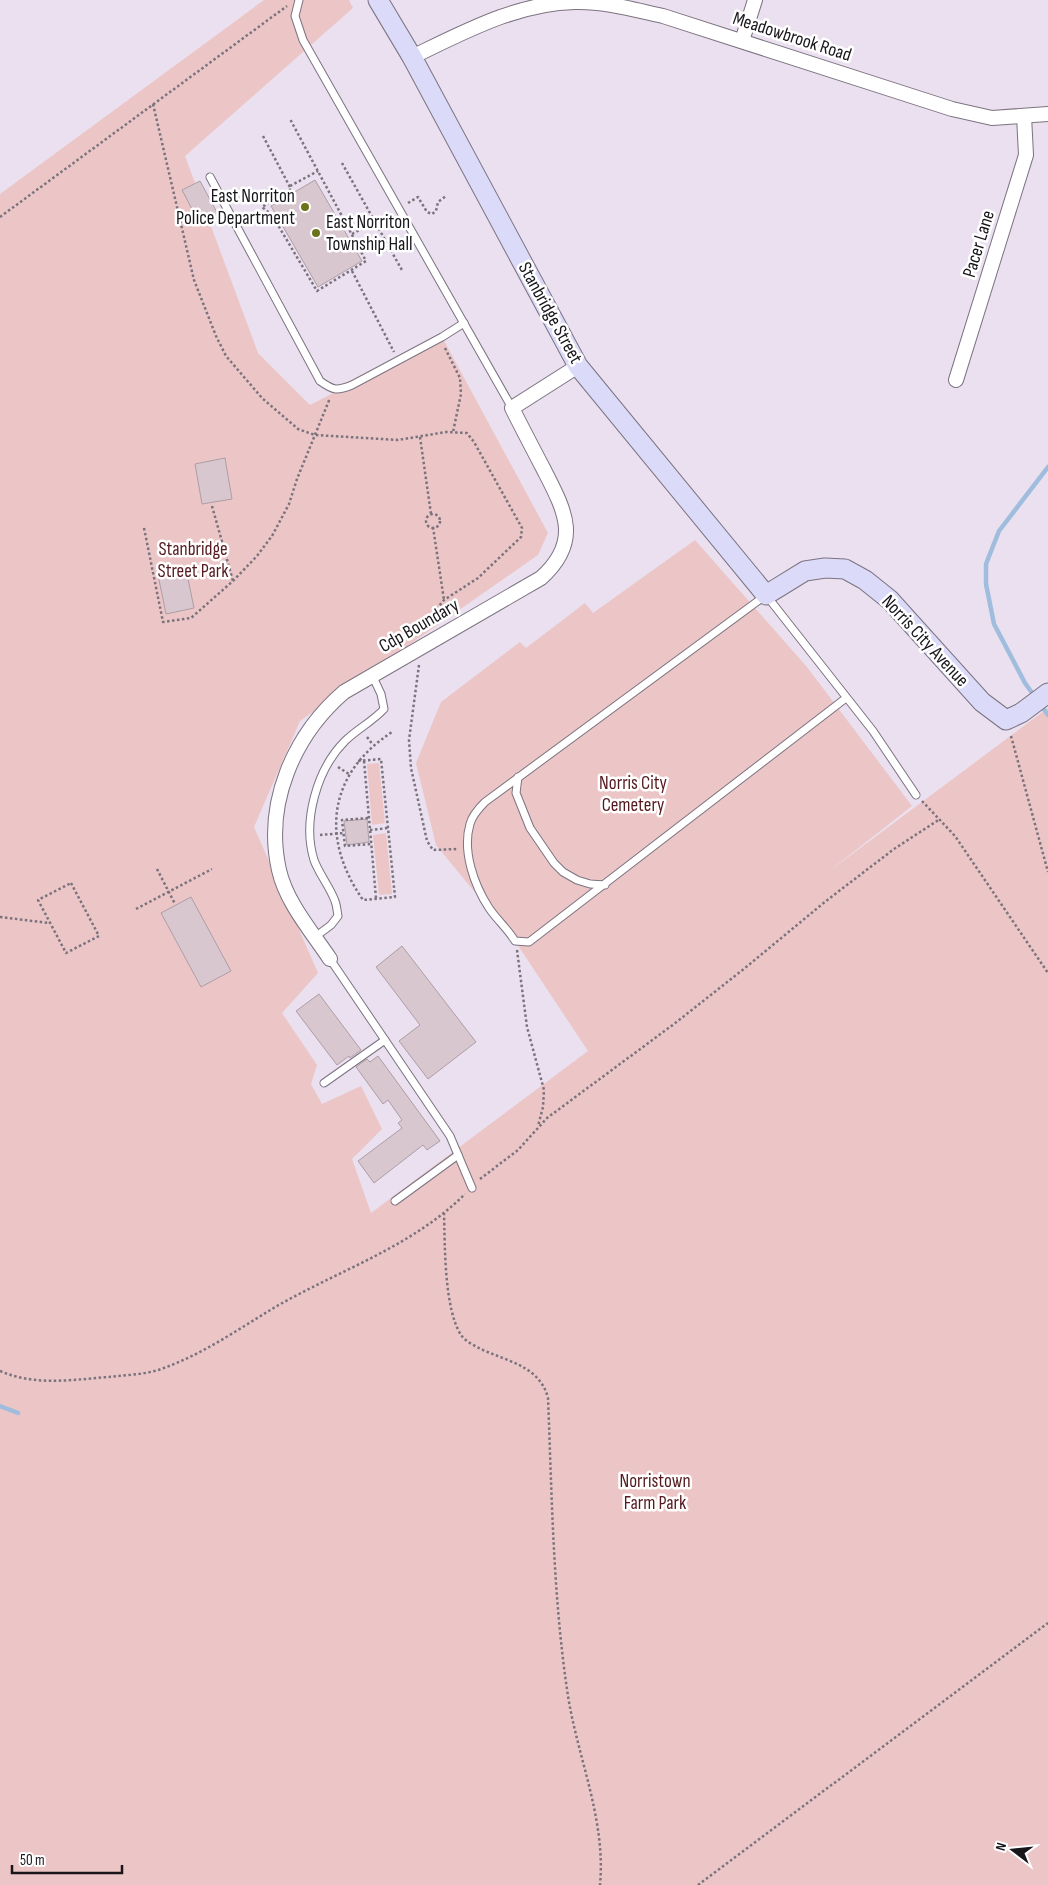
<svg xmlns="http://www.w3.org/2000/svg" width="1048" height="1885" font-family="'Sofia Sans Condensed',sans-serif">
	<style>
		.green { fill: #ecc6c6 }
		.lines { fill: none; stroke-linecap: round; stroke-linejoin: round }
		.stream { stroke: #a0bdde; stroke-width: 4.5 }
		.building { fill: #d9c7d0; stroke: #ae9da5 }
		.lane-casing { stroke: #7c7380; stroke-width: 9 }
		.street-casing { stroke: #7c7380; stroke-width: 16 }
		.secondary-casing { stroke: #7c7380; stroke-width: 21 }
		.path { stroke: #7a737d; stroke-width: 2.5; stroke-dasharray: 2.5 2.5; stroke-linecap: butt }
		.lane { stroke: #fff; stroke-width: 7 }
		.street { stroke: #fff; stroke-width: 14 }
		.secondary { stroke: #dbdaf8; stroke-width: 19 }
		.poi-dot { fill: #6c731b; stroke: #fff; stroke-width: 2 }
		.labels { text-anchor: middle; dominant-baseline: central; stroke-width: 5; stroke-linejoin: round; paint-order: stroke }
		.street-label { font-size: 19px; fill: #19161b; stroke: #fff }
		.poi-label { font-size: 19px; fill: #19161b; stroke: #fff; text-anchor: end }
		.park-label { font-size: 19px; fill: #551a1f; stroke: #fff }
	</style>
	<rect width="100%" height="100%" fill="#eae0ef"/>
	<g class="green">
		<polygon points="264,0 349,0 353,8 185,156 258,353 310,405 442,337 548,533 538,555 300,721 254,827 318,973 282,1013 317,1065 311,1084 322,1104 361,1086 382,1129 352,1159 371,1213 588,1051 515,941 436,845 416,763 441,702 520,642 526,648 585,603 593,613 695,540 807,667 912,806 828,872 1048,708 1048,1885 0,1885 0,194"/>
		<polygon points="379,763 385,823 372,825 367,764"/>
		<polygon points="386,833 392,894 379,895 373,835"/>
	</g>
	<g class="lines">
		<g class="stream">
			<polyline points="1035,697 1025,683 994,624 986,584 986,564 999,531 1048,467"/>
			<polyline points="1040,704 1048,715"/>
			<polyline points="0,1406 18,1413"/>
		</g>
	</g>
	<g class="building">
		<polygon points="315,180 362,261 318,287 271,206"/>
		<polygon points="200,181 219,216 201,226 182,190"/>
		<polygon points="225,458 232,499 202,504 195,464"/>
		<polygon points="186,569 194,608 166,614 158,575"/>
		<polygon points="367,819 369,842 347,845 344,821"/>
		<polygon points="191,897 231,971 201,987 161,913"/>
		<polygon points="402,946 476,1042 428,1079 399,1041 420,1025 376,967"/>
		<polygon points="319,994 361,1050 350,1058 349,1056 337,1065 296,1011"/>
		<polygon points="378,1056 440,1141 427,1150 423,1145 374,1183 358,1161 402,1128 398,1123 402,1120 388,1100 383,1104 356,1067 367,1059 370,1062"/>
	</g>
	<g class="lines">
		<defs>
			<g id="lane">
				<polyline points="299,0 295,16 303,40 512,408"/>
				<path d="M210 177 320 381C334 391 337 391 352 385L442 337 464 323"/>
				<path d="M846 698 529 942 515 941C508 929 497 920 489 908 474 885 462 851 470 824 472 816 479 808 485 802L766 595 873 731 916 795"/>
				<polyline points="518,777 516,793 530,828 554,863 563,872 577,880 590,884 605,885"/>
				<path d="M315 937 331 925 338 916C337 911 337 906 335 901 330 887 319 874 314 860 302 821 317 769 345 741 357 729 372 722 384 709L381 694 372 675"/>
				<polyline points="330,959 450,1136 472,1188"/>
				<polyline points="324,1083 385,1040"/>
				<polyline points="395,1201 458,1155"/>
			</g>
			<g id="street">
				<polyline points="742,41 755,0"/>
				<path d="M412 57C464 32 517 3 575 2 604 1 635 10 663 16L952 109 992 118 1048 114"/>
				<polyline points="956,380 1026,155 1024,116"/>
				<path d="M330 959C312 932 286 902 279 870 264 803 294 735 344 692L541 578C582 541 565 511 544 470 533 449 522 428 512 408L578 366"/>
			</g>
			<polyline id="secondary" points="378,0 412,57 578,366 766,595 805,571 825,568 845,569 865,580 890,600 982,702 1006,720 1021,713 1048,693"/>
		</defs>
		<use href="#lane" class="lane-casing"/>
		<use href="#street" class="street-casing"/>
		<use href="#secondary" class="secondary-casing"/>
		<g class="path">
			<polyline points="153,104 194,280 216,336 226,356 262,398 298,429 315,435 398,440 446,432 467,433 474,442 522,528 521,537 478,578 444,600 434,612 428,626"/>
			<polyline points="263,136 291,189 262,207 272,215 317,291 366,261 290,119"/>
			<polyline points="342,163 403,272"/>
			<polyline points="290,186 318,171"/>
			<polyline points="408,203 418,197 427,212 432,214 436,211 438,202 446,196"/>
			<polyline points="0,217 287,6"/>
			<polyline points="352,234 390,214"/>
			<polyline points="352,271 394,352"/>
			<polyline points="445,348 460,378 461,394 453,432"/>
			<polyline points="420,437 431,514"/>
			<polyline points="212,506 233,581"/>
			<circle cx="433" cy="521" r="7"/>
			<polyline points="433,527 444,600"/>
			<polyline points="144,528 163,622 191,618 233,581 257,556 272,536 289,504 297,479 330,398"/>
			<polyline points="419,665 409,740 411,768 427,841 433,850 458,849"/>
			<polyline points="1011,736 1048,872"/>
			<polyline points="367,737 373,745"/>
			<path d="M358 761 381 759 395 897 363 900C320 838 328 774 392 732"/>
			<polyline points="364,761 376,898"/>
			<polyline points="338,767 349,774"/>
			<polyline points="922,801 955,836 1048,973"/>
			<polyline points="368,818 342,820 345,846 371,844"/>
			<polyline points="370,830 388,828"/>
			<polyline points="320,835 344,833"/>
			<polyline points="157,869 175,904"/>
			<polygon points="71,883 99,936 66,953 38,900"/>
			<polyline points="136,909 212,869"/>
			<polyline points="0,917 49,923"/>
			<polyline points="517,950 527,1027 544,1090 543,1107 538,1126"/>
			<polyline points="480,1179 518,1150 547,1118 674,1024 745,968 826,901 894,849 940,819"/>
			<path d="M444 1213C445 1246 444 1308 461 1335 466 1342 475 1346 483 1350 510 1362 540 1367 548 1398 552 1497 553 1598 568 1696 578 1759 606 1820 600 1885"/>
			<path d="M0 1371C35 1386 71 1380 108 1377 125 1375 144 1375 161 1369 202 1355 240 1328 277 1306 340 1270 413 1246 465 1194"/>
			<polyline points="698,1885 1048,1623"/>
		</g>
		<use href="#lane" class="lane"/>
		<use href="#street" class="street"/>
		<use href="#secondary" class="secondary"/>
	</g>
	<g class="poi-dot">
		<circle cx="305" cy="207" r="5"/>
		<circle cx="316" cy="233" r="5"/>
	</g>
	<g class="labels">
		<g class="street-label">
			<text transform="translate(792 37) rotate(18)">Meadowbrook Road</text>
			<text transform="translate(979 244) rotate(-73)">Pacer Lane</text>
			<text transform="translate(550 313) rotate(61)">Stanbridge Street</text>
			<text transform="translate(419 626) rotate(-30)">Cdp Boundary</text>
			<text transform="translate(925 641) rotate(47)">Norris City Avenue</text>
		</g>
		<g class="poi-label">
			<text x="295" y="196">East Norriton<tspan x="295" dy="22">Police Department</tspan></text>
			<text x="326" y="222" text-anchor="start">East Norriton<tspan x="326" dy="22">Township Hall</tspan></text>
		</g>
		<g class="park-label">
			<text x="193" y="549">Stanbridge<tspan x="193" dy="22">Street Park</tspan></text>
			<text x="633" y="783">Norris City<tspan x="633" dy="22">Cemetery</tspan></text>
			<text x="655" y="1481">Norristown<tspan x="655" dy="22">Farm Park</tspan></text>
		</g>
	</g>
	<g transform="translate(1013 1850) rotate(286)" stroke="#ffffff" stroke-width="4" paint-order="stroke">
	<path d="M0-4L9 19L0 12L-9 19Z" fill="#19161b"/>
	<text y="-8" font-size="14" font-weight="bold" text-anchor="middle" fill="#19161b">N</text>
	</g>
	<path d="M12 1865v8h110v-8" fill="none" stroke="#19161b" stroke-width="2.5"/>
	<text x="20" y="1865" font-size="15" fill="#19161b" stroke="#ffffff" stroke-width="4" paint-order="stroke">50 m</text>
</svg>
